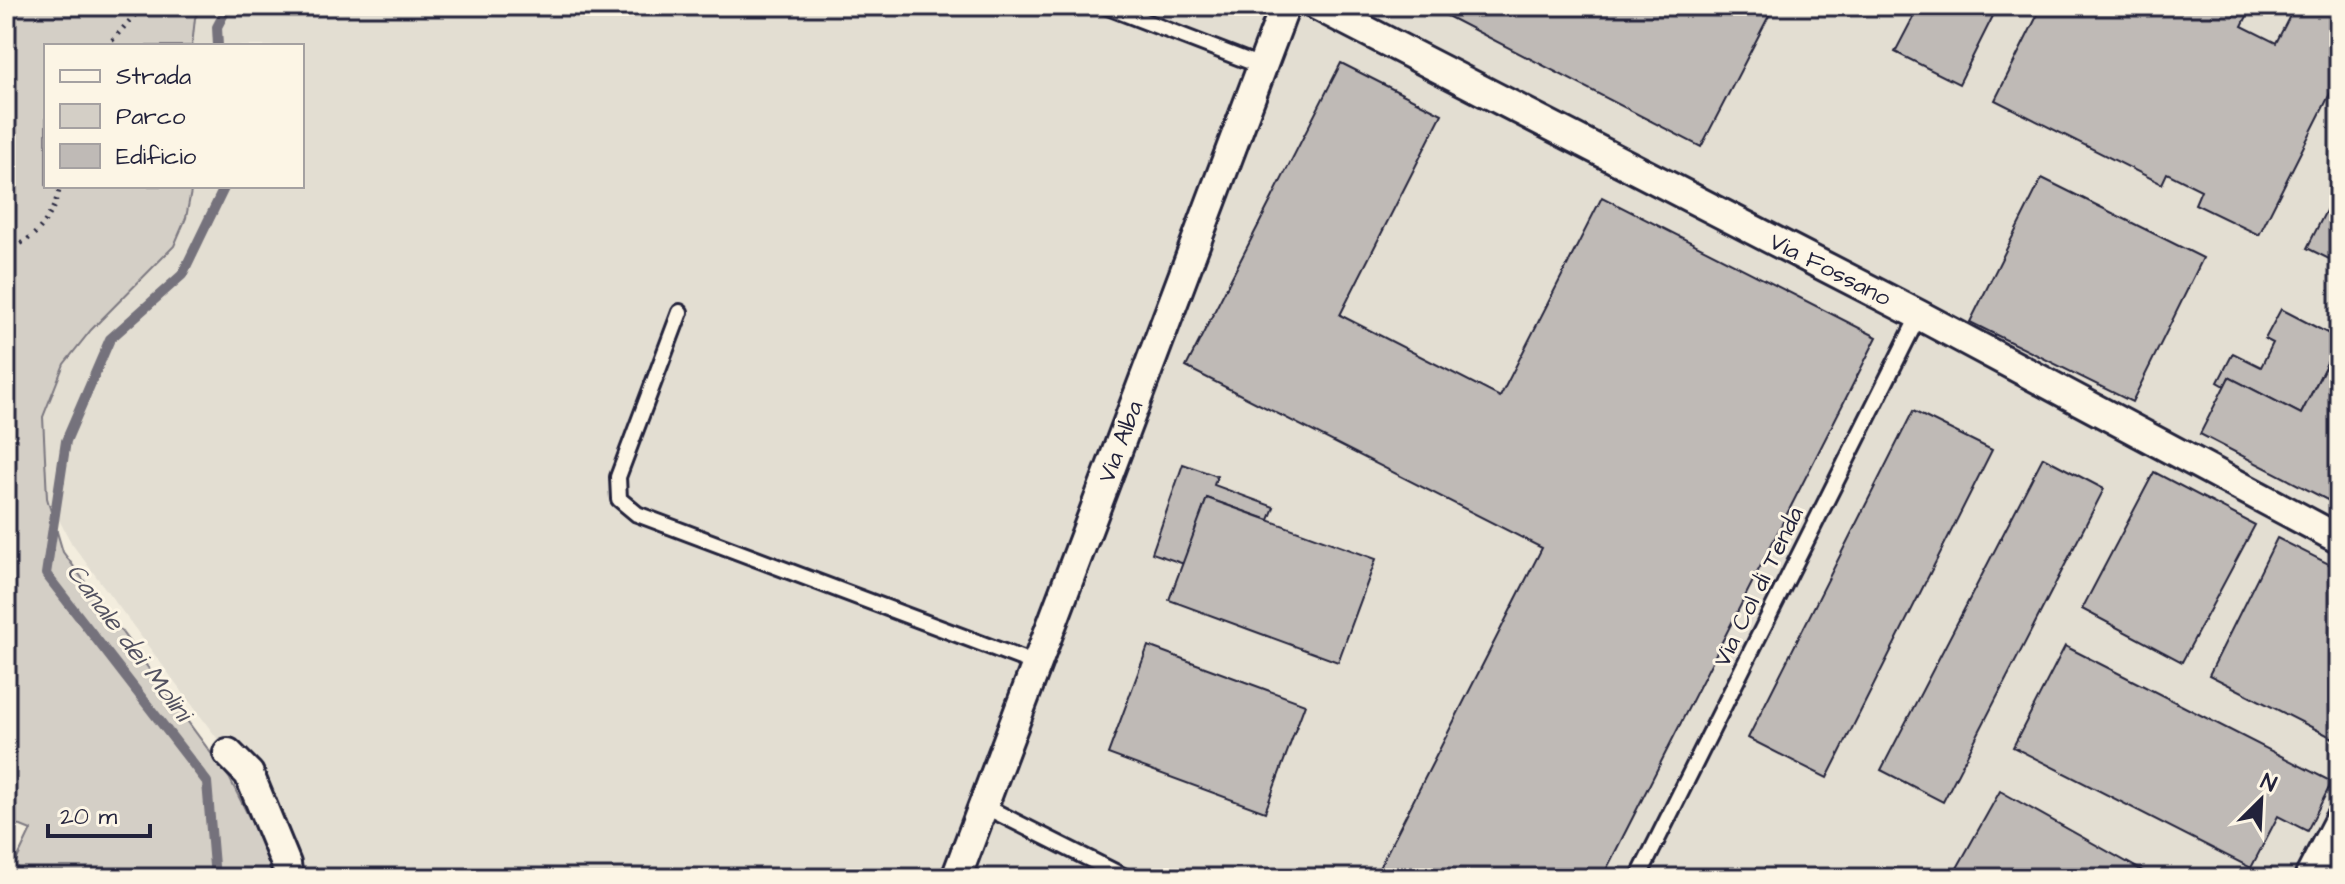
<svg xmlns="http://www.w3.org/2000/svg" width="2345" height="884" font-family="'Architects Daughter',sans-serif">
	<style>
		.built { fill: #e3ded2 }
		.green { fill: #d4cfc6; stroke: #7b7880; stroke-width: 2 }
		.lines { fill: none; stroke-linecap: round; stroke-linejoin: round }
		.stream { stroke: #75727b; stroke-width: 10 }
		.building { fill: #bfbab6; stroke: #22223b; stroke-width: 2 }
		.lane-casing { stroke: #22223b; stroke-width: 20 }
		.street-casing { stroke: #22223b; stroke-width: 34 }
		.path { stroke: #22223b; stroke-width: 5; stroke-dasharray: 2 6; stroke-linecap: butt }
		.lane { stroke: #fcf5e5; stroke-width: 14 }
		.street { stroke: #fcf5e5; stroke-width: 28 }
		.labels { text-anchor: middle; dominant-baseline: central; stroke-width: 6; stroke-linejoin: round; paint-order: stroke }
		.street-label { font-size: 24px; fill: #22223b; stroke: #fcf5e5 }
		.water-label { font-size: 26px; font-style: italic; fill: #525160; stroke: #fcf5e5 }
	</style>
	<rect width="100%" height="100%" fill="#f3edde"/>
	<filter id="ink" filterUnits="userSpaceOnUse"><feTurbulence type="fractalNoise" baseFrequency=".0125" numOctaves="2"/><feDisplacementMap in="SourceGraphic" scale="16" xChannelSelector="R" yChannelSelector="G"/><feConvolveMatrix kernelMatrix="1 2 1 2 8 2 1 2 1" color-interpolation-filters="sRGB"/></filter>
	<g filter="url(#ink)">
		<polygon class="built" points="202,6 2339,6 2339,878 288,878 228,753 72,544 47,498 43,417 64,364 91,330 174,246 186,218 192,186 302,186 302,46 192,46 195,18"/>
		<polygon class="green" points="6,6 202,6 195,18 192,46 46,46 46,186 192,186 186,218 174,246 91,330 64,364 43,417 47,498 63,552 230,779 274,867 276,878 8,878 31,830 6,820"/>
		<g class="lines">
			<g class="stream">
				<polyline points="218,46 217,27 228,6"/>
				<polyline points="215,878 207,782 46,574 66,441 110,339 182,275 225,186"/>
			</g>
		</g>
		<g class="building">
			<polygon points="1428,6 1774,6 1701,147"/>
			<polygon points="1919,6 1998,6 1959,84 1895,52"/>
			<polygon points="2042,6 2252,6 2242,26 2276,43 2295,6 2339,6 2339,76 2259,235 2195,204 2201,190 2167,173 2162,184 1995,100"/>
			<polygon points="1341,63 1442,114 1340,315 1500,397 1602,197 1877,337 1602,878 1374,878 1542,548 1186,367"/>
			<polygon points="2042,178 2203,258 2132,402 1970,322"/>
			<polygon points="2339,185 2339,264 2307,248"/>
			<polygon points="2281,309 2339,339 2301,414 2229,377 2225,386 2218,382 2233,353 2261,367 2273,343 2265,339"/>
			<polygon points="2339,340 2339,506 2200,434 2229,377 2301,414"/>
			<polygon points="1913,411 1992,450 1827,778 1748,738"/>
			<polygon points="2043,457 2104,489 1943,802 1881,770"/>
			<polygon points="1183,464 1217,476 1214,485 1274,507 1269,520 1207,498 1184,564 1152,553"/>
			<polygon points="2154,472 2255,525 2182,662 2082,609"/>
			<polygon points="1207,498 1376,559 1338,662 1169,600"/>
			<polygon points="2277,538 2339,569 2339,741 2209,675"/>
			<polygon points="1148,646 1305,704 1265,812 1108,754"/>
			<polygon points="2065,646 2332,782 2307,831 2278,816 2251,868 2013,747"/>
			<polygon points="2000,791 2155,878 1952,877"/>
		</g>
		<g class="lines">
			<defs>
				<g id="lane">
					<polyline points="1105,6 1261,66"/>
					<polyline points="680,312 618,477 619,499 637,514 1036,664"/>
					<polyline points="984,806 1127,878"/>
					<polyline points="1638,878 1919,315"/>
				</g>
				<g id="street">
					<polyline points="1318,6 1919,315 2339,539"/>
					<polyline points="228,753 249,774 286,864 288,878"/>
					<polyline points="956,878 1285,6"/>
					<polyline points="2309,878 2339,820"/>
				</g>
			</defs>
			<use href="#lane" class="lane-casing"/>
			<use href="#street" class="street-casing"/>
			<g class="path">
				<polyline points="107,46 143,6"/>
				<path d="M6 249C35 242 54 216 60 186"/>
			</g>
			<use href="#lane" class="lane"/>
			<use href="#street" class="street"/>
		</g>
	</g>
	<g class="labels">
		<g class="street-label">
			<text transform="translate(1830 270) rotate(27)">Via Fossano</text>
			<text transform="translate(1121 442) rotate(-69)">Via Alba</text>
			<text transform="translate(1759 587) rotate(-64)">Via Col di Tenda</text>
		</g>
		<g class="water-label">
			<text transform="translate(129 642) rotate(53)">Canale dei Molini</text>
		</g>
	</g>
	<rect width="2345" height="884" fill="none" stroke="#fcf5e5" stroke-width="32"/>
	<rect x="16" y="16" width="2313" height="852" fill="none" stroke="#22223b" stroke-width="3" filter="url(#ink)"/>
	<rect x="44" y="44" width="260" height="144" fill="#fcf5e5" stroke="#a5a1a1" stroke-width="2"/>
	<rect x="60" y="70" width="40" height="12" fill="#fcf5e5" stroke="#a5a1a1" stroke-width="2"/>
	<text x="116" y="84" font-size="24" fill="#22223b">Strada</text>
	<rect x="60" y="104" width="40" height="24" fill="#d4cfc6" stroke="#a5a1a1" stroke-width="2"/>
	<text x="116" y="124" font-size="24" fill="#22223b">Parco</text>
	<rect x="60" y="144" width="40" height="24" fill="#bfbab6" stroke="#a5a1a1" stroke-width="2"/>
	<text x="116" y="164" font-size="24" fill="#22223b">Edificio</text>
	<g transform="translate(2261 800) rotate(24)" stroke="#fcf5e5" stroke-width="6" paint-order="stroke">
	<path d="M0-6L14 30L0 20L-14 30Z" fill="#22223b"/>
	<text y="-12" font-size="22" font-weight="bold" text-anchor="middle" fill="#22223b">N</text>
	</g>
	<path d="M48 824v12h102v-12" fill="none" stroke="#22223b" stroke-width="4"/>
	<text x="60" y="824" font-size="24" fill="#22223b" stroke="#fcf5e5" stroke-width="6" paint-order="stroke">20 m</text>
</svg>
